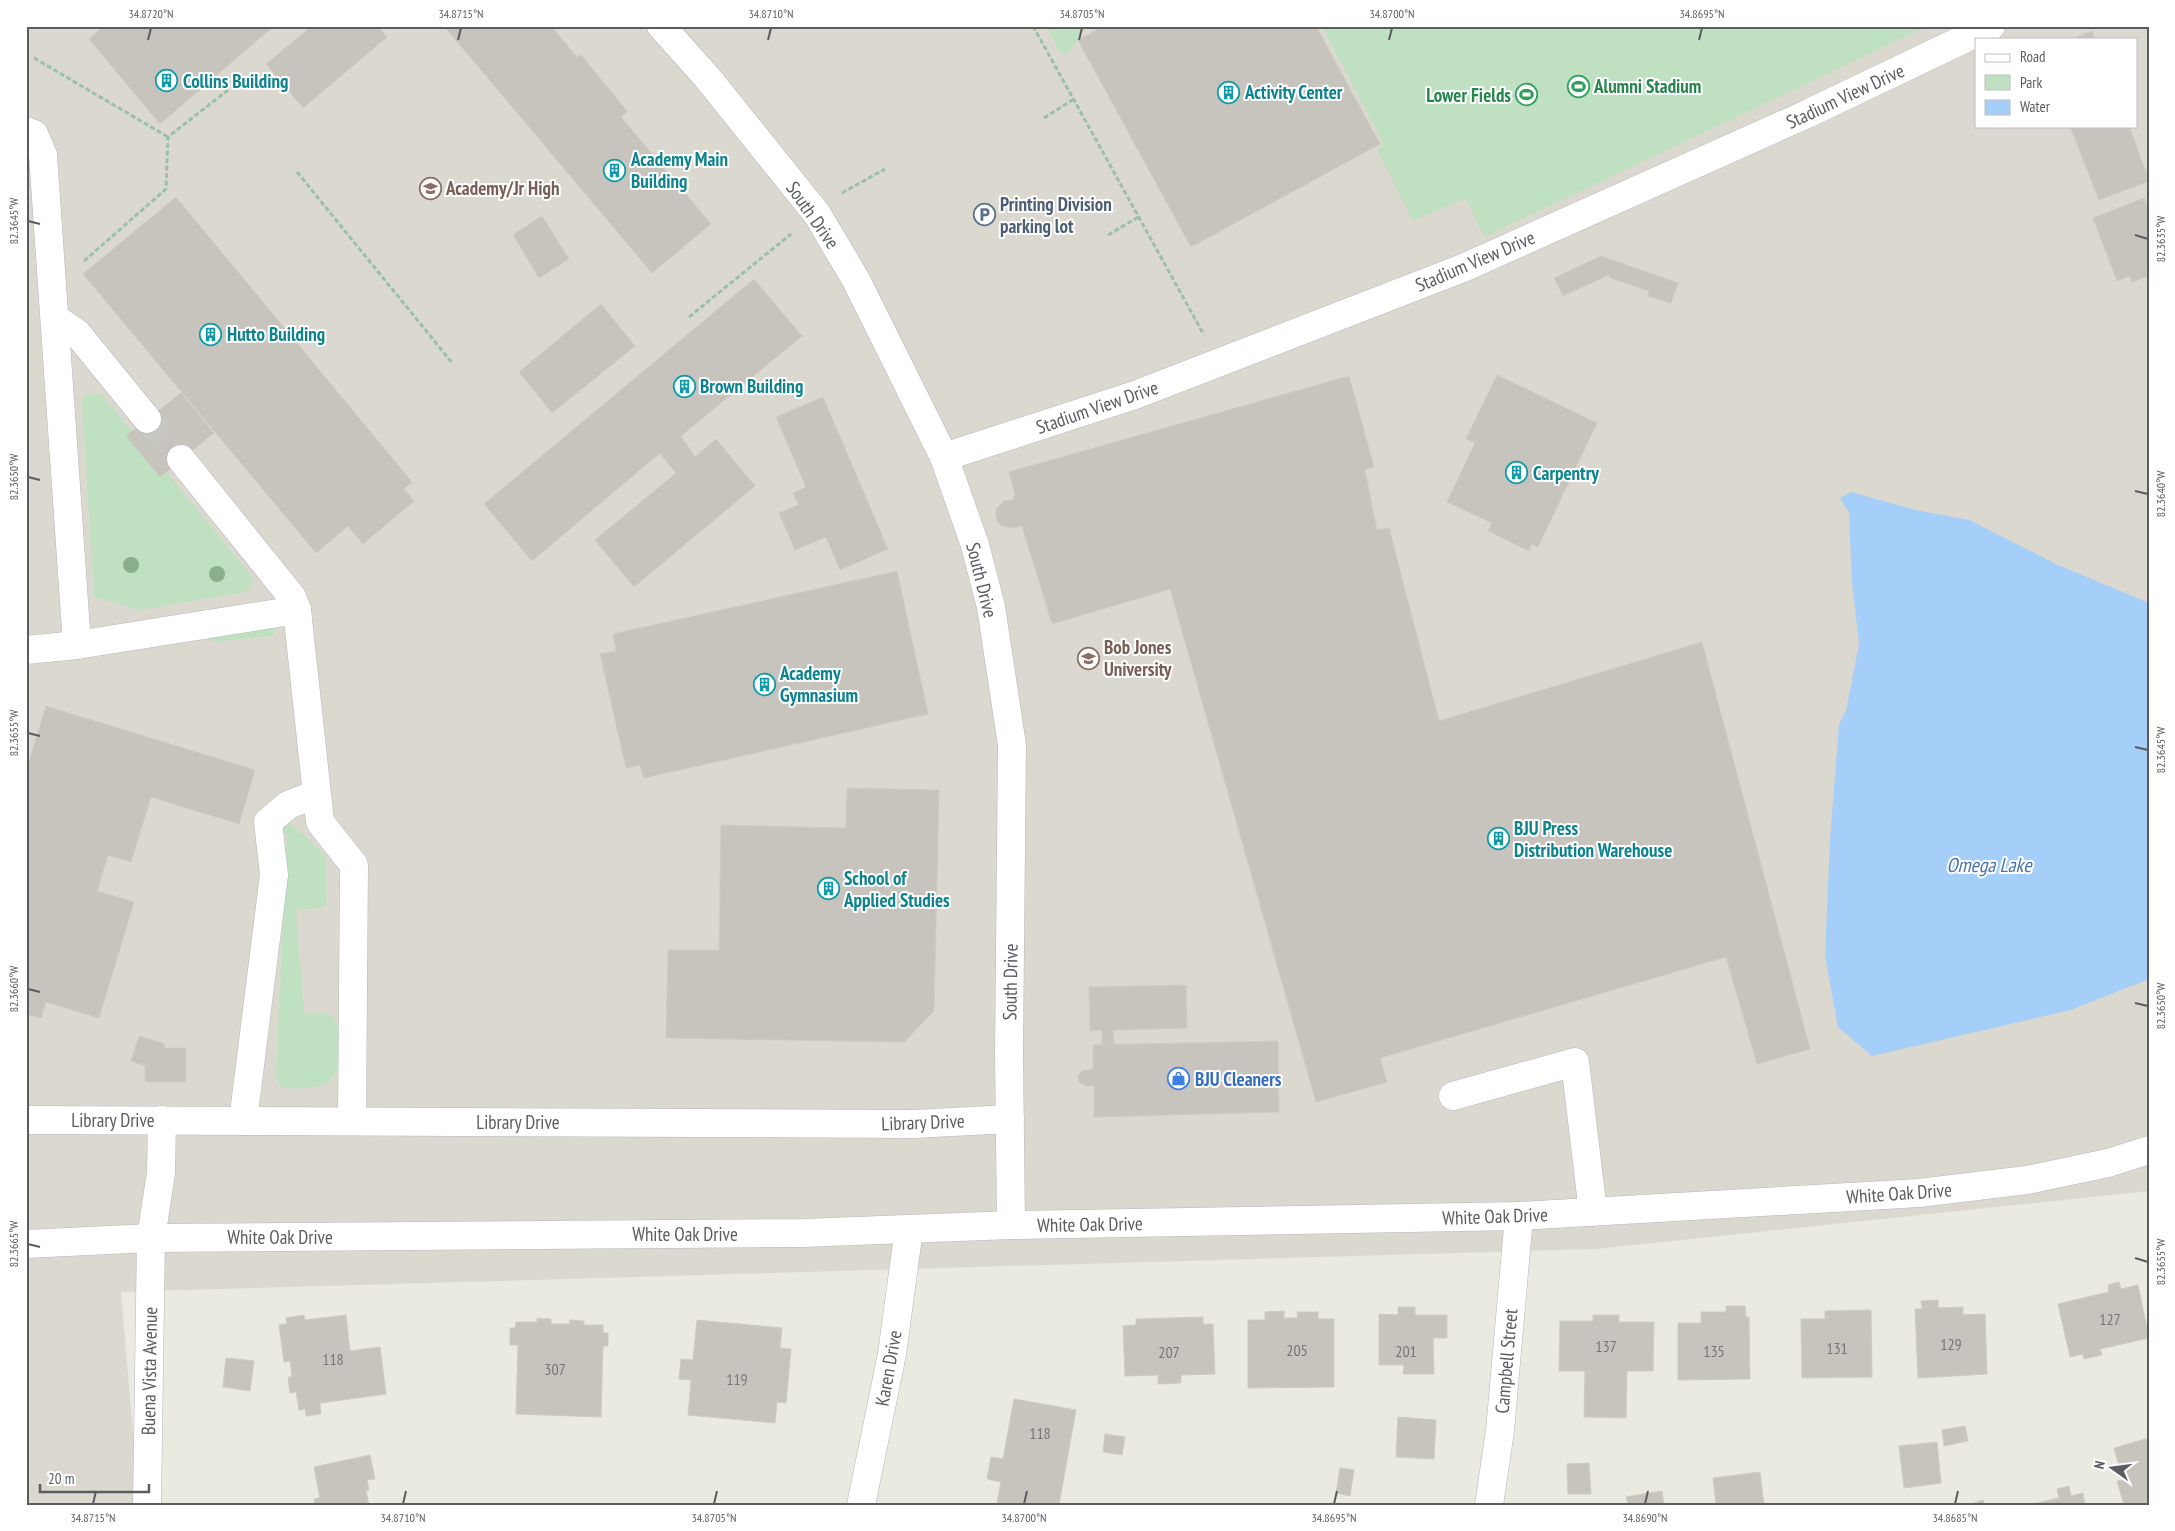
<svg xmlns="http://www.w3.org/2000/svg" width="2175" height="1531" font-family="'PT Sans Narrow',sans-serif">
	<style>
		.education { fill: #dbd9cf; fill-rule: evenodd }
		.green { fill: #bfe1c1 }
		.water { fill: #a5cef8 }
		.building { fill: #c7c4be; stroke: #cfcbc0 }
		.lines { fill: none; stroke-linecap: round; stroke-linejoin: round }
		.minor-tunnel { stroke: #c7c6c1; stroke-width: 28; stroke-dasharray: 28 14; stroke-linecap: butt }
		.minor-casing { stroke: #b4b6bb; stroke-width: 29 }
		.path { stroke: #99c1a7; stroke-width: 3; stroke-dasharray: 5 2.5; stroke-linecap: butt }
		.minor { stroke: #fff; stroke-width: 28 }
		.tree { fill: #8aaf8a }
		.ticks { fill: none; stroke: #5a5c61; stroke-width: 2 }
		.labels { text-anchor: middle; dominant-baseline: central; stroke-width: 4; stroke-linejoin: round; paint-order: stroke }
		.number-label { font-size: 16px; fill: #757678 }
		.culture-label { font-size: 19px; font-weight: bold; fill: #0d838f; stroke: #fff; text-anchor: start }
		.leisure-label { font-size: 19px; font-weight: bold; fill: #27864d; stroke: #fff; text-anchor: start }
		.street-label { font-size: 19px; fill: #5a5c61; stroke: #fff }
		.education-label { font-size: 19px; font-weight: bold; fill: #785e54; stroke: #fff; text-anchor: start }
		.service-label { font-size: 19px; font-weight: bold; fill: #4e5e75; stroke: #fff; text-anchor: start }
		.shop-label { font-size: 19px; font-weight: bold; fill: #366cbe; stroke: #fff; text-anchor: start }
		.water-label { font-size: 20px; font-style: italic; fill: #4774b0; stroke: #fff }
		.neatline { fill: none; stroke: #5a5c61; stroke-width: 2 }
		.ticks-label { font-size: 12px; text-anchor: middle; fill: #5a5c61 }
	</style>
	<rect width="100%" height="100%" fill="#ebeae1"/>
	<path class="education" d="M26 26H2149V1191L1596 1249 121 1292 139 1505H26ZM1976 39H2136V126H1976Z"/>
	<g class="green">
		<polygon points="1046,26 1081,26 1078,40 1066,55 1059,50"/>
		<polygon points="1322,26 1928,26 1484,237 1466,198 1413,221 1377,149 1384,145"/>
		<polygon points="88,393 101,394 132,432 160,477 166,472 252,577 252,585 245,592 139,610 94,596 82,401"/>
		<polygon points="270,627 276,631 272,636 212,642 208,637"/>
		<path d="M284 818 321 851 325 857 327 903 321 908 296 910 304 1014C312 1015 323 1011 330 1015 345 1023 343 1069 331 1079 317 1091 299 1088 282 1088L276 1078 287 834 277 832Z"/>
	</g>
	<polygon class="water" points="1851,492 1916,510 1969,520 2056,564 2149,603 2149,979 2071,1010 1872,1056 1838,1027 1825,956 1830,840 1839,724 1846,711 1859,644 1852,583 1849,513 1840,498"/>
	<g class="building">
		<polygon points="104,26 274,26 160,124 89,39"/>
		<polygon points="312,26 378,26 387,37 303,108 266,64"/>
		<polygon points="444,26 551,26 577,57 581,55 627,111 621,117 711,224 652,273"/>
		<polygon points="1104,26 1316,26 1380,144 1191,247 1078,40"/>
		<polygon points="2092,31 2095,39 2073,39"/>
		<polygon points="2070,126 2129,126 2149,181 2099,200"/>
		<polygon points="176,197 412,482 404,489 414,501 363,544 348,526 316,553 83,274"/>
		<polygon points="2144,198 2149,210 2149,269 2146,270 2148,276 2132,282 2129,276 2117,281 2093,218"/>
		<polygon points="542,216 569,259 539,278 513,235"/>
		<polygon points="1601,256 1678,283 1671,303 1648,296 1649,291 1611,278 1609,275 1563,296 1554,278"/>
		<polygon points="754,279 802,336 681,436 695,457 716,439 755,486 634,587 595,540 676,473 660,453 532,561 484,504"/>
		<polygon points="601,304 635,346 552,413 519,372"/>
		<polygon points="1497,375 1597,423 1538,547 1532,544 1529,551 1488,531 1492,523 1447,502 1475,443 1466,439"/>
		<polygon points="1349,376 1374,467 1365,470 1377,530 1389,528 1439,721 1702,642 1810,1049 1757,1064 1726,957 1380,1058 1387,1082 1316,1102 1170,589 1052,624 1022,526 1009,528 1000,525 996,518 996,509 1004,501 1013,500 1015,494 1009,472"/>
		<polygon points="181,393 214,433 160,477 126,436"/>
		<polygon points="823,397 888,549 840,570 826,537 795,550 779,513 799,505 793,493 806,487 776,417"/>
		<polygon points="897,571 928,714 644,778 640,765 626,768 600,654 616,651 613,634"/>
		<polygon points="46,706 255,770 239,824 151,797 131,862 108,855 97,891 134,902 99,1018 46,1002 41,1018 26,1014 26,771"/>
		<polygon points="847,788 939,790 934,1011 904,1042 666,1038 668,950 719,950 721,825 846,828"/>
		<polygon points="1186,985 1187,1028 1113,1030 1114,1045 1102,1045 1102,1030 1090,1031 1089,987"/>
		<polygon points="139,1036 165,1044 164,1048 186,1048 186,1082 145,1082 145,1066 131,1061"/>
		<polygon points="1278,1041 1279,1112 1094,1117 1094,1085 1086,1086 1079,1082 1078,1076 1082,1071 1093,1069 1093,1045"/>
		<polygon points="2119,1282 2121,1289 2138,1285 2149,1338 2100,1349 2102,1355 2084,1359 2083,1354 2070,1357 2058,1304 2109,1292 2108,1285"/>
		<polygon points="1938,1300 1938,1308 1963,1307 1963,1315 1985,1314 1987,1374 1918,1378 1915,1309 1922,1309 1921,1301"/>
		<polygon points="1726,1306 1745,1306 1746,1317 1749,1317 1750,1379 1678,1380 1678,1323 1701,1323 1701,1312 1726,1312"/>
		<polygon points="1398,1307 1415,1307 1415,1315 1447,1315 1447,1338 1433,1338 1434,1374 1403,1374 1404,1365 1379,1365 1379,1314 1398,1315"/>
		<polygon points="1871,1310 1872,1377 1802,1378 1801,1319 1825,1319 1825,1311"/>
		<polygon points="1284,1311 1284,1318 1298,1318 1297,1312 1318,1312 1318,1319 1334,1319 1334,1387 1248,1388 1248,1320 1265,1320 1265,1312"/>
		<polygon points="304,1315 305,1320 346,1315 350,1351 380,1347 386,1394 320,1403 321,1414 306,1416 305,1409 299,1410 296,1392 290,1393 288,1377 292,1377 290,1361 284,1362 279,1325 287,1324 286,1318"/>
		<polygon points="1593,1315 1619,1315 1619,1322 1654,1322 1653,1371 1627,1371 1626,1418 1584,1417 1585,1371 1559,1371 1560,1321 1593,1321"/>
		<polygon points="1203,1317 1203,1324 1213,1324 1215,1374 1181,1375 1181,1383 1158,1384 1158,1375 1125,1376 1123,1326 1136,1325 1136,1319"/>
		<polygon points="537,1318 551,1319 551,1324 570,1324 569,1320 584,1321 584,1325 603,1325 603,1333 608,1333 608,1346 603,1346 601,1417 516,1414 518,1345 510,1345 510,1328 515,1328 516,1322 537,1322"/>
		<polygon points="697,1320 782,1328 780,1348 791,1349 786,1403 777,1402 775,1423 688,1415 691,1380 679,1379 681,1359 693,1360"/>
		<polygon points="226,1358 254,1361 250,1391 223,1387"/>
		<polygon points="1014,1399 1076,1410 1059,1505 997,1503 1001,1482 987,1479 991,1457 1003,1459"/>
		<polygon points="1398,1417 1436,1420 1434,1459 1396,1457"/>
		<polygon points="1965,1426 1968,1441 1944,1446 1942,1430"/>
		<polygon points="1105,1434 1125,1437 1122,1455 1103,1452"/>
		<polygon points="2149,1438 2149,1505 2124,1505 2117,1481 2123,1480 2114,1448"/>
		<polygon points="1937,1442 1941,1483 1904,1488 1899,1446"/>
		<polygon points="370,1455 375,1479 367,1480 369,1490 366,1491 369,1505 315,1505 314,1499 320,1498 314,1467"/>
		<polygon points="1589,1463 1591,1494 1568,1494 1567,1464"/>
		<polygon points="1340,1468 1354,1470 1350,1496 1336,1493"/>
		<polygon points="1760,1472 1764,1505 1716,1505 1713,1478"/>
		<polygon points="2069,1486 2071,1496 2083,1493 2085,1505 2028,1505 2059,1498 2057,1489"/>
		<polygon points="1662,1491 1664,1505 1628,1505 1626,1497"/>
		<polygon points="1983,1500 1984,1505 1968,1505"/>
	</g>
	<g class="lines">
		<polyline class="minor-tunnel" points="147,419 181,459"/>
		<defs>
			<g id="minor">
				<polyline points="661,26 706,76 817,214 856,280 944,457 975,545 991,607 1012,745 1009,1053 1011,1225"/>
				<polyline points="26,131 34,134 43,155 77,645"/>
				<polyline points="55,318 77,333 147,419"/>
				<polyline points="944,457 1135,395 1463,268 1807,114 1991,26"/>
				<polyline points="181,459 292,597 297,610"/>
				<polyline points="26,650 77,645 297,610 320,822 354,865 352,1121"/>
				<polyline points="1453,1096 1575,1062 1593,1212"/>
				<polyline points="26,1120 914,1124 1010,1119"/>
				<polyline points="243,1121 274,875 268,822 288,805 316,794"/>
				<polyline points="26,1244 151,1238 803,1233 1011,1225 1519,1216 1919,1193 2027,1180 2108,1163 2149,1150"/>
				<polyline points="147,1505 151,1238 161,1173 162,1120"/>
				<polyline points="861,1505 892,1354 909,1229"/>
				<polyline points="1489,1505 1500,1431 1519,1216"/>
			</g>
		</defs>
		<use href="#minor" class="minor-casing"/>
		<g class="path">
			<polyline points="1033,26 1204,335"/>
			<polyline points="34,58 168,137"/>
			<polyline points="1044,118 1074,99"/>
			<polyline points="297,172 453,364"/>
			<polyline points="842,193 885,169"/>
			<polyline points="1108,235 1140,216"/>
			<polyline points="84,261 166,189 168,137 228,90"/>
			<polyline points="689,317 791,234"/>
		</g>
		<use href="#minor" class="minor"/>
	</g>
	<g class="tree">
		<circle cx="131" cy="565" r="8"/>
		<circle cx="217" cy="574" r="8"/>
	</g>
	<path class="ticks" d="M148 40 151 28M458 40 461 28M768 40 771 28M1079 40 1082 28M1389 40 1392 28M1699 40 1702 28M28 221 40 224M2135 235 2148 239M28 477 40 480M2135 491 2148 494M28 733 40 736M2135 747 2148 750M28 989 40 992M2135 1003 2148 1006M28 1244 40 1247M2135 1258 2148 1262M93 1504 96 1491M403 1504 406 1491M714 1504 717 1491M1024 1504 1027 1491M1334 1504 1337 1491M1645 1504 1648 1491M1955 1504 1958 1491"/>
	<defs>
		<symbol id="building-ring" viewBox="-11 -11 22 22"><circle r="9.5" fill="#fff" stroke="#0f9aa8" stroke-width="1.5"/><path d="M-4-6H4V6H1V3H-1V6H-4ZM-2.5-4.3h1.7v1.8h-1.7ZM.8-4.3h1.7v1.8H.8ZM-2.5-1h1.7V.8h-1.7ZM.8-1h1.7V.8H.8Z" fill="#0f9aa8"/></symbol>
		<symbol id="stadium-ring" viewBox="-11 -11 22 22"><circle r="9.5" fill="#fff" stroke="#2e9e5b" stroke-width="1.5"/><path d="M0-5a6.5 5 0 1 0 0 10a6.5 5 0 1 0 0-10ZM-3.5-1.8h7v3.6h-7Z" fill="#2e9e5b"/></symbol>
		<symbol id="school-ring" viewBox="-11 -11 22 22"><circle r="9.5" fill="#fff" stroke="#8d6e63" stroke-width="1.5"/><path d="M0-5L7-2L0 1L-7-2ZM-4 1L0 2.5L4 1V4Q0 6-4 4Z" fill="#8d6e63"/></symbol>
		<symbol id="parking-ring" viewBox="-11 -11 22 22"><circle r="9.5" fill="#fff" stroke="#5c6f8a" stroke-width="1.5"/><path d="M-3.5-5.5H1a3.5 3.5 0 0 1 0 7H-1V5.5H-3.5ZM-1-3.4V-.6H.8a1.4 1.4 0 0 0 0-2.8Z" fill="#5c6f8a"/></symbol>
		<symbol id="university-ring" viewBox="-11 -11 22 22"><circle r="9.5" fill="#fff" stroke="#8d6e63" stroke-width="1.5"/><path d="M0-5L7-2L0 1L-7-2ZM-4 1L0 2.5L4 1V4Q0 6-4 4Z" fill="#8d6e63"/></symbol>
		<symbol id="shop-ring" viewBox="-11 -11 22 22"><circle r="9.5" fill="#fff" stroke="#3f7fe0" stroke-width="1.5"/><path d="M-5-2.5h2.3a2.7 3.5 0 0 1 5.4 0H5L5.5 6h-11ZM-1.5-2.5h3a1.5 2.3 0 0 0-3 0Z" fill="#3f7fe0"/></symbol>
	</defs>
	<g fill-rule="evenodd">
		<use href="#building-ring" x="154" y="68" width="25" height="25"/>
		<use href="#stadium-ring" x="1566" y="74" width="25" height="25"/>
		<use href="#building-ring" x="1216" y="80" width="25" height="25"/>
		<use href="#stadium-ring" x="1514" y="82" width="25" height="25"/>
		<use href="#building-ring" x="602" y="158" width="25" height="25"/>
		<use href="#school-ring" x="418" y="176" width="25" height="25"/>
		<use href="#parking-ring" x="972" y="202" width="25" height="25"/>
		<use href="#building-ring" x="198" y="322" width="25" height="25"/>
		<use href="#building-ring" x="672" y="374" width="25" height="25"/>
		<use href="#building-ring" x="1504" y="460" width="25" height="25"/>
		<use href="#university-ring" x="1076" y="646" width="25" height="25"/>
		<use href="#building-ring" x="752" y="672" width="25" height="25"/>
		<use href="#building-ring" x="1486" y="826" width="25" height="25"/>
		<use href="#building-ring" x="816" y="876" width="25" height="25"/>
		<use href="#shop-ring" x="1166" y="1066" width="25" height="25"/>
	</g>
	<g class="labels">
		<g class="number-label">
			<text x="2110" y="1319">127</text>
			<text x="1951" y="1344">129</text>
			<text x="1606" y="1346">137</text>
			<text x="1837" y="1348">131</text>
			<text x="1297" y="1350">205</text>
			<text x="1406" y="1351">201</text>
			<text x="1714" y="1351">135</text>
			<text x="1169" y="1352">207</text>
			<text x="333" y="1359">118</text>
			<text x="555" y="1369">307</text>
			<text x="737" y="1379">119</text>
			<text x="1040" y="1433">118</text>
		</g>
		<g class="culture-label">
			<text x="183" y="81">Collins Building</text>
			<text x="1245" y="92">Activity Center</text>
			<text x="631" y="159">Academy Main<tspan x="631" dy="22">Building</tspan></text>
			<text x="227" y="334">Hutto Building</text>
			<text x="700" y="386">Brown Building</text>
			<text x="1533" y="473">Carpentry</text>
			<text x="780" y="673">Academy<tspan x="780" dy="22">Gymnasium</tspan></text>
			<text x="1514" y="828">BJU Press<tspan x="1514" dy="22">Distribution Warehouse</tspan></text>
			<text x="844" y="878">School of<tspan x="844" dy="22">Applied Studies</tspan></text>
		</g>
		<g class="leisure-label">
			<text x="1594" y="86">Alumni Stadium</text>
			<text x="1511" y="95" text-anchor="end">Lower Fields</text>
		</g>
		<g class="street-label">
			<text transform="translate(1845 96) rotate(-25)">Stadium View Drive</text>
			<text transform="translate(813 215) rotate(55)">South Drive</text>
			<text transform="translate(1475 261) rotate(-23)">Stadium View Drive</text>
			<text transform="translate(1097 407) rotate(-19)">Stadium View Drive</text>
			<text transform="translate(982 580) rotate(76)">South Drive</text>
			<text transform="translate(1010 982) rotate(-89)">South Drive</text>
			<text x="113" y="1120">Library Drive</text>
			<text x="518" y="1122">Library Drive</text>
			<text transform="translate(923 1122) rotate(-2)">Library Drive</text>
			<text transform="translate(1899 1193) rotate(-4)">White Oak Drive</text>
			<text transform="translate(1495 1216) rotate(-2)">White Oak Drive</text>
			<text transform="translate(1090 1224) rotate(-1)">White Oak Drive</text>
			<text x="685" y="1234">White Oak Drive</text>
			<text x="280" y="1237">White Oak Drive</text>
			<text transform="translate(1506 1361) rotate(-85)">Campbell Street</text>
			<text transform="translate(888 1368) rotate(-80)">Karen Drive</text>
			<text transform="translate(149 1371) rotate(-89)">Buena Vista Avenue</text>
		</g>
		<g class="education-label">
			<text x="446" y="188">Academy/Jr High</text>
			<text x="1104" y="647">Bob Jones<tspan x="1104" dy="22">University</tspan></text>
		</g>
		<g class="service-label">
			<text x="1000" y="204">Printing Division<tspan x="1000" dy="22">parking lot</tspan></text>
		</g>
		<g class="shop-label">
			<text x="1195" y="1079">BJU Cleaners</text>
		</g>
		<g class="water-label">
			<text x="1989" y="865">Omega Lake</text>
		</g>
	</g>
	<rect width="2175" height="1531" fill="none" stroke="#ffffff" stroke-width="55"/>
	<rect x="1975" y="38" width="162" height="90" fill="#ffffff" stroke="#bdbec0"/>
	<rect x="1985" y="54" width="25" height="8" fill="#ffffff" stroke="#bdbec0"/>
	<text x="2020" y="62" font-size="15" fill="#5a5c61">Road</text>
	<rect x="1985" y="75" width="25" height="15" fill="#bfe1c1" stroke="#bdbec0"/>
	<text x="2020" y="88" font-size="15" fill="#5a5c61">Park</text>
	<rect x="1985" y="100" width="25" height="15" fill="#a5cef8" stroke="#bdbec0"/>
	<text x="2020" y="112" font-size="15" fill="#5a5c61">Water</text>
	<g transform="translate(2112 1468) rotate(284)" stroke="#ffffff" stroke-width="4" paint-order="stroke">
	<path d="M0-4L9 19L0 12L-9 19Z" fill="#5a5c61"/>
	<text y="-8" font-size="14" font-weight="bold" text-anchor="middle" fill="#5a5c61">N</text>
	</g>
	<path d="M40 1484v8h109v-8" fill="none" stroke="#5a5c61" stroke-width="2.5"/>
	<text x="48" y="1484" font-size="15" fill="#5a5c61" stroke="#ffffff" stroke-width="4" paint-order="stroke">20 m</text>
	<rect x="28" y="28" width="2120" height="1476" class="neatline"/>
	<g class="ticks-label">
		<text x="151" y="18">34.8720°N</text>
		<text x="461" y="18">34.8715°N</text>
		<text x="771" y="18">34.8710°N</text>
		<text x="1082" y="18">34.8705°N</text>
		<text x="1392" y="18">34.8700°N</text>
		<text x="1702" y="18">34.8695°N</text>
		<text transform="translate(14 221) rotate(-90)" y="4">82.3645°W</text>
		<text transform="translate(2161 239) rotate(-90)" y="4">82.3635°W</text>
		<text transform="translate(14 477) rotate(-90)" y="4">82.3650°W</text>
		<text transform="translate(2161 494) rotate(-90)" y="4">82.3640°W</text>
		<text transform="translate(14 733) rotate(-90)" y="4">82.3655°W</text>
		<text transform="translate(2161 750) rotate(-90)" y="4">82.3645°W</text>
		<text transform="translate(14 989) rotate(-90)" y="4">82.3660°W</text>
		<text transform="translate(2161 1006) rotate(-90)" y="4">82.3650°W</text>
		<text transform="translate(14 1244) rotate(-90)" y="4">82.3665°W</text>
		<text transform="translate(2161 1262) rotate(-90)" y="4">82.3655°W</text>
		<text x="93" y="1522">34.8715°N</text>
		<text x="403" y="1522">34.8710°N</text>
		<text x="714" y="1522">34.8705°N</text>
		<text x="1024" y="1522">34.8700°N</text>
		<text x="1334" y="1522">34.8695°N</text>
		<text x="1645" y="1522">34.8690°N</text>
		<text x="1955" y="1522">34.8685°N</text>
	</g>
</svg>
